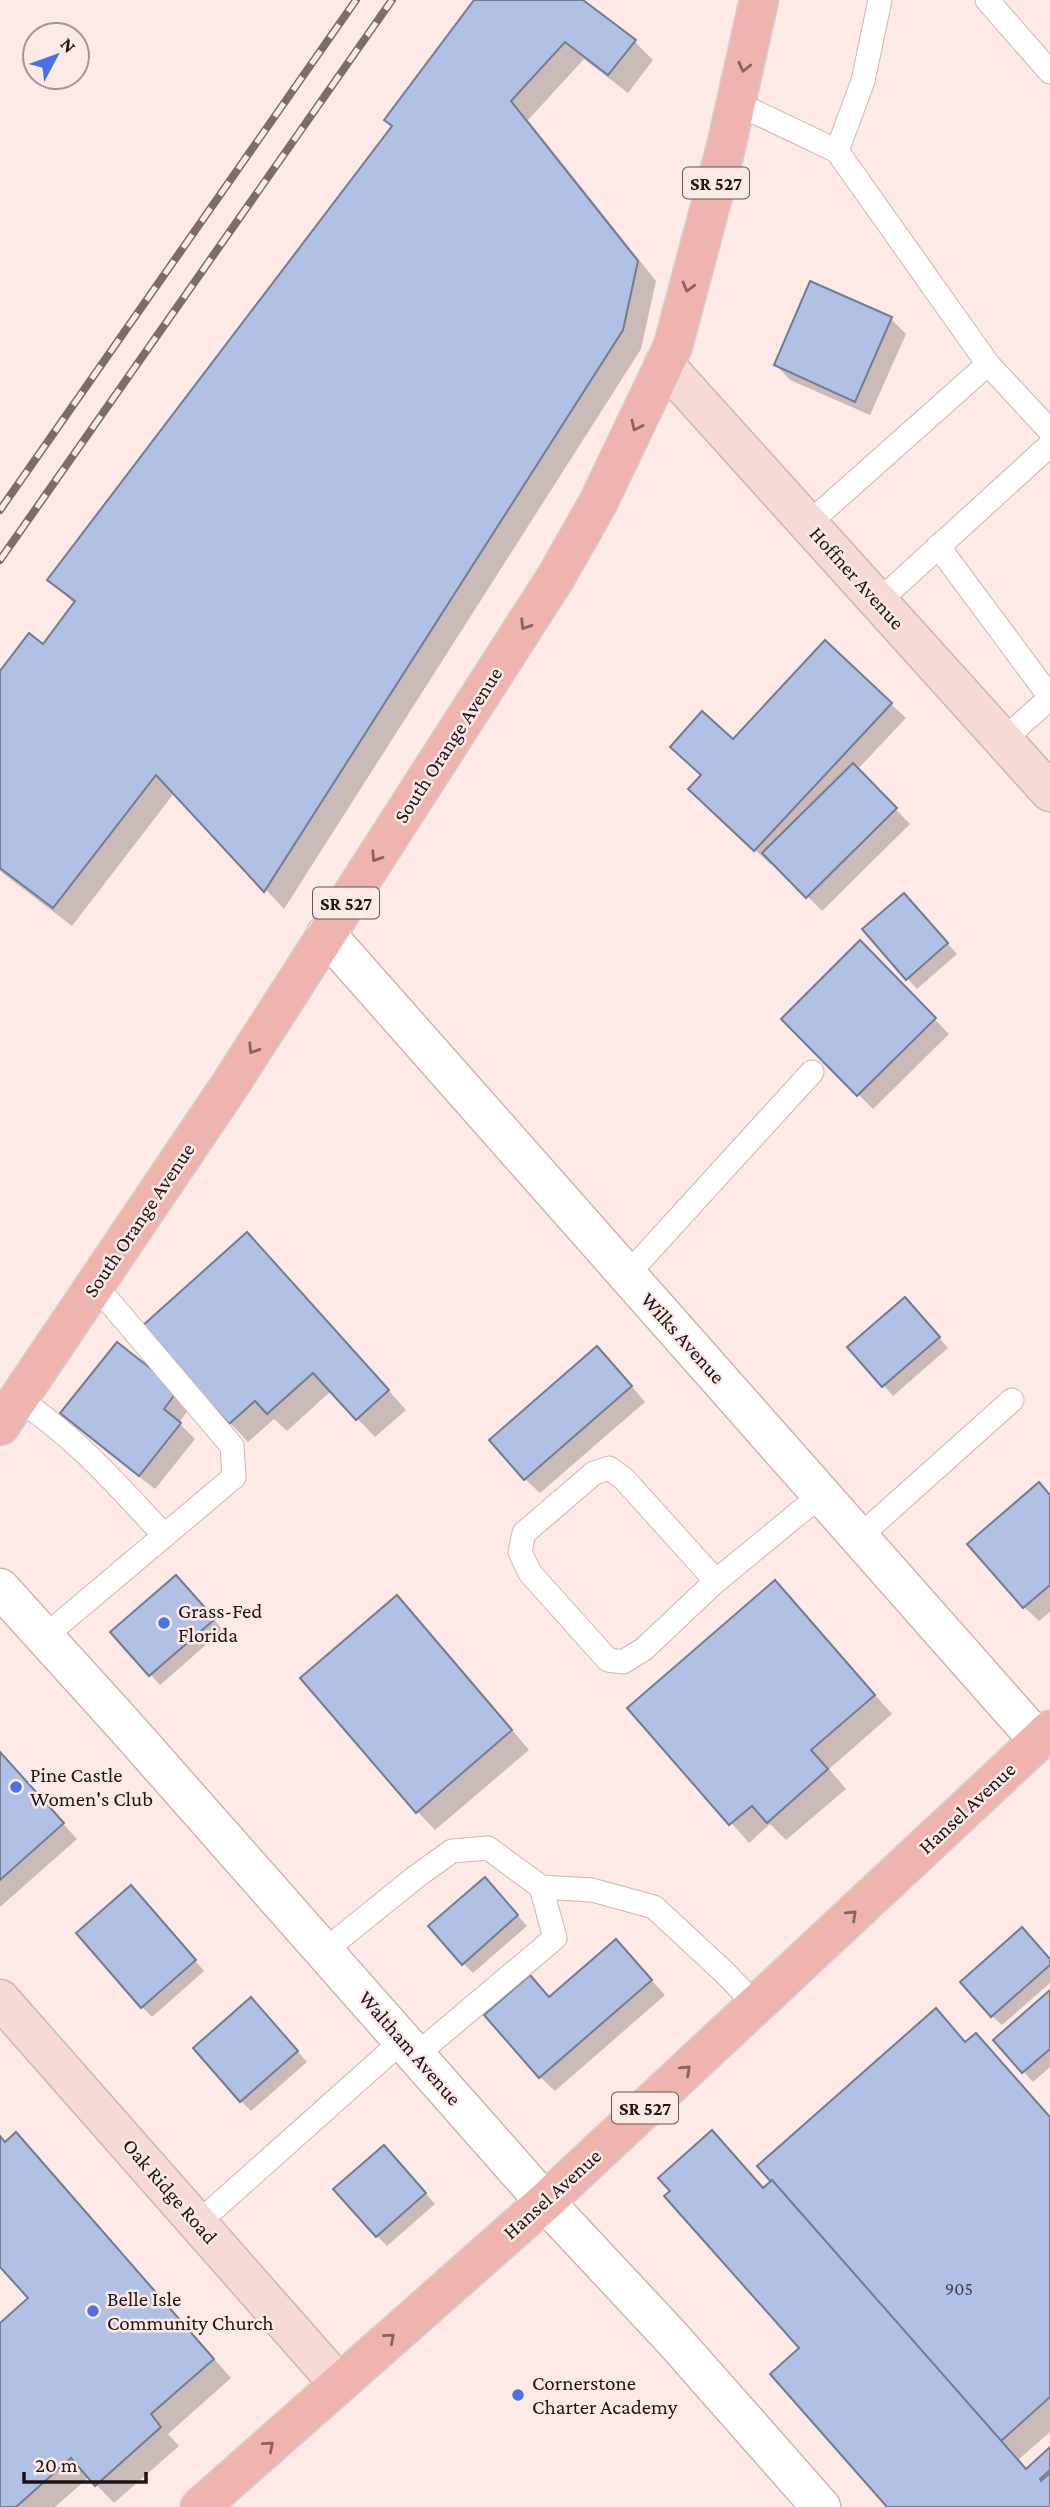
<svg xmlns="http://www.w3.org/2000/svg" width="1050" height="2507" font-family="'Crimson Pro',serif">
	<style>
		.shadow { fill: #0003 }
		.building { fill: #b1c1e5; stroke: #727c92; stroke-width: 2 }
		.lines { fill: none; stroke-linecap: round; stroke-linejoin: round }
		.lane-casing { stroke: #d2b3af; stroke-width: 25 }
		.street-casing { stroke: #d2b3af; stroke-width: 41 }
		.secondary-casing { stroke: #d2b3af; stroke-width: 41 }
		.primary-casing { stroke: #d2d0d0; stroke-width: 41 }
		.lane { stroke: #fff; stroke-width: 23 }
		.street { stroke: #fff; stroke-width: 38 }
		.secondary { stroke: #f7dad6; stroke-width: 38 }
		.primary { stroke: #efb4ad; stroke-width: 38 }
		.rail-casing { stroke: #7b6d6b; stroke-width: 8 }
		.rail { stroke: #fdeae7; stroke-width: 5; stroke-dasharray: 16; stroke-linecap: butt }
		.oneway { stroke: #876460 }
		.poi-dot { fill: #4a72e5; stroke: #fdeae7; stroke-width: 2.5 }
		.labels { text-anchor: middle; dominant-baseline: central; stroke-width: 5; stroke-linejoin: round; paint-order: stroke }
		.number-label { font-size: 18px; fill: #443f48 }
		.shield { fill: #fdeae7; stroke: #625453; stroke-width: 2 }
		.shield-label { font-size: 19px; font-weight: bold; fill: #1f1413 }
		.street-label { font-size: 21px; fill: #1f1413; stroke: #fdeae7 }
		.poi-label { font-size: 21px; fill: #1f1413; stroke: #fdeae7; text-anchor: start }
	</style>
	<rect width="100%" height="100%" fill="#fdeae7"/>
	<g class="shadow">
		<polygon points="477,0 580,0 634,41 653,60 628,93 584,59 528,120 656,281 641,349 284,909 175,792 72,926 0,871 0,674 44,646 75,604 49,580 393,127"/>
		<polygon points="811,284 891,319 906,334 870,415 790,380 776,365"/>
		<polygon points="891,704 906,718 857,770 910,824 822,911 773,861 770,864 705,803 733,741"/>
		<polygon points="914,905 957,954 917,989 864,929"/>
		<polygon points="860,943 949,1034 873,1109 783,1019"/>
		<polygon points="265,1253 406,1410 375,1437 331,1391 287,1431 274,1419 248,1442 230,1423"/>
		<polygon points="915,1309 948,1348 893,1396 850,1347"/>
		<polygon points="117,1344 191,1406 179,1423 195,1439 155,1489 77,1428 63,1413"/>
		<polygon points="612,1363 645,1402 540,1493 525,1479"/>
		<polygon points="1050,1496 1050,1612 1039,1621 1024,1607"/>
		<polygon points="775,1582 892,1714 829,1769 846,1789 786,1840 770,1824 749,1843 630,1708"/>
		<polygon points="186,1587 223,1630 160,1685 113,1632"/>
		<polygon points="397,1597 416,1616 529,1750 435,1830 417,1811"/>
		<polygon points="0,1754 77,1839 0,1907"/>
		<polygon points="494,1889 527,1926 473,1973 463,1963"/>
		<polygon points="140,1898 204,1971 152,2017 142,2007"/>
		<polygon points="616,1941 665,1995 555,2091 540,2077 550,1998"/>
		<polygon points="1050,1960 1050,1983 1002,2025 992,2016"/>
		<polygon points="1050,1992 1050,2067 1033,2082 995,2040"/>
		<polygon points="261,2010 307,2062 251,2111 241,2101"/>
		<polygon points="936,2011 967,2044 976,2036 1050,2117 1050,2432 1018,2460 1027,2470 1050,2449 1050,2507 889,2507 802,2349 712,2132 764,2190"/>
		<polygon points="0,2135 6,2143 34,2153 231,2378 168,2434 179,2446 114,2503 89,2477 55,2507 0,2507 0,2325 31,2298 0,2264"/>
		<polygon points="394,2157 435,2204 387,2246 377,2236"/>
	</g>
	<g class="building">
		<polygon points="474,0 583,0 636,40 608,75 565,42 511,101 638,261 623,330 264,892 156,775 53,908 0,868 0,671 29,633 43,644 75,601 47,580 392,126 384,120"/>
		<polygon points="810,281 892,317 855,402 774,365"/>
		<polygon points="825,640 892,703 754,851 688,789 701,775 670,747 702,711 733,739"/>
		<polygon points="853,763 897,808 806,898 762,853"/>
		<polygon points="904,893 948,943 906,980 862,929"/>
		<polygon points="860,940 936,1018 857,1096 781,1019"/>
		<polygon points="247,1232 389,1390 356,1420 313,1373 267,1414 255,1401 229,1424 141,1327"/>
		<polygon points="905,1297 940,1337 882,1387 847,1347"/>
		<polygon points="117,1342 178,1390 164,1409 181,1423 139,1476 60,1413"/>
		<polygon points="597,1346 632,1386 524,1480 489,1440"/>
		<polygon points="1039,1482 1050,1495 1050,1585 1023,1608 967,1544"/>
		<polygon points="176,1575 215,1619 149,1676 110,1632"/>
		<polygon points="775,1580 875,1695 811,1750 828,1769 767,1823 752,1806 729,1825 627,1708"/>
		<polygon points="397,1595 512,1730 416,1813 300,1678"/>
		<polygon points="0,1752 64,1823 0,1880"/>
		<polygon points="485,1877 518,1915 462,1965 428,1926"/>
		<polygon points="131,1885 196,1960 141,2008 76,1933"/>
		<polygon points="1022,1927 1050,1959 1050,1965 991,2017 960,1982"/>
		<polygon points="616,1939 652,1980 539,2078 484,2015 530,1975 549,1997"/>
		<polygon points="1050,1990 1050,2049 1022,2073 993,2040"/>
		<polygon points="251,1997 298,2051 240,2102 193,2048"/>
		<polygon points="936,2008 965,2042 976,2033 1050,2117 1050,2397 1001,2441 757,2166"/>
		<polygon points="712,2130 763,2188 772,2180 1026,2469 1050,2447 1050,2470 1040,2479 1041,2481 1050,2473 1050,2507 887,2507 770,2374 799,2348 664,2196 670,2191 658,2178"/>
		<polygon points="16,2132 214,2359 151,2414 161,2427 95,2486 71,2458 16,2507 0,2507 0,2323 28,2298 0,2267 0,2136 5,2142"/>
		<polygon points="384,2145 426,2193 376,2237 333,2189"/>
	</g>
	<g class="lines">
		<defs>
			<g id="lane">
				<polyline points="987,0 1050,72"/>
				<polyline points="736,103 837,151 988,364 1050,431"/>
				<polyline points="837,151 863,81 880,0"/>
				<polyline points="808,524 988,364"/>
				<polyline points="938,546 1050,697"/>
				<polyline points="879,601 1050,445"/>
				<polyline points="1003,740 1050,698"/>
				<polyline points="627,1275 812,1072"/>
				<path d="M18 1399C75 1436 118 1486 164 1535"/>
				<polyline points="859,1537 1012,1400"/>
				<polyline points="716,1581 624,1479 609,1468 594,1473 524,1533 520,1552 530,1573 608,1660 623,1662 644,1649 716,1581 822,1494"/>
				<polyline points="44,1637 234,1477 232,1446 96,1286"/>
				<polyline points="541,1887 592,1890 654,1907 723,1971 756,2005"/>
				<polyline points="324,1951 417,1876 452,1851 488,1848 541,1887 555,1938 416,2055"/>
				<polyline points="198,2223 402,2041"/>
			</g>
			<g id="street">
				<polyline points="326,934 1039,1741"/>
				<polyline points="0,1588 125,1726 545,2202 672,2338 821,2507"/>
			</g>
			<g id="secondary">
				<polyline points="664,364 1050,792"/>
				<polyline points="0,1999 339,2384"/>
			</g>
			<g id="primary">
				<polyline points="0,1426 230,1085 556,577 598,503 673,346 726,147 759,0"/>
				<polyline points="200,2507 545,2202 1050,1730"/>
			</g>
		</defs>
		<use href="#lane" class="lane-casing"/>
		<use href="#street" class="street-casing"/>
		<use href="#secondary" class="secondary-casing"/>
		<use href="#primary" class="primary-casing"/>
		<use href="#lane" class="lane"/>
		<use href="#street" class="street"/>
		<use href="#secondary" class="secondary"/>
		<use href="#primary" class="primary"/>
		<defs>
			<g id="rail">
				<polyline points="0,510 356,0"/>
				<polyline points="0,560 392,0"/>
			</g>
		</defs>
		<use href="#rail" class="rail-casing"/>
		<use href="#rail" class="rail"/>
	</g>
	<defs><path id="oneway-chevron" d="M-2-3.5L2.5 0L-2 3.5" fill="none" stroke-width="1.6" stroke-linecap="round" stroke-linejoin="round" transform="scale(1.75)"/></defs>
	<g class="oneway">
		<use href="#oneway-chevron" transform="translate(744 67) rotate(103)"/>
		<use href="#oneway-chevron" transform="translate(688 287) rotate(105)"/>
		<use href="#oneway-chevron" transform="translate(636 426) rotate(115)"/>
		<use href="#oneway-chevron" transform="translate(525 625) rotate(123)"/>
		<use href="#oneway-chevron" transform="translate(376 857) rotate(123)"/>
		<use href="#oneway-chevron" transform="translate(253 1049) rotate(123)"/>
		<use href="#oneway-chevron" transform="translate(852 1915) rotate(-43)"/>
		<use href="#oneway-chevron" transform="translate(686 2070) rotate(-43)"/>
		<use href="#oneway-chevron" transform="translate(390 2338) rotate(-41)"/>
		<use href="#oneway-chevron" transform="translate(269 2446) rotate(-41)"/>
	</g>
	<g class="poi-dot">
		<circle cx="164" cy="1623" r="7"/>
		<circle cx="16" cy="1787" r="7"/>
		<circle cx="93" cy="2311" r="7"/>
		<circle cx="518" cy="2395" r="7"/>
	</g>
	<g class="labels">
		<g class="number-label">
			<text x="959" y="2289">905</text>
		</g>
		<g class="shield">
			<rect x="683" y="167.5" width="66" height="31" rx="5"/>
			<rect x="313" y="887.5" width="66" height="31" rx="5"/>
			<rect x="612" y="2092.5" width="66" height="31" rx="5"/>
		</g>
		<g class="shield-label">
			<text x="716" y="183">SR 527</text>
			<text x="346" y="903">SR 527</text>
			<text x="645" y="2108">SR 527</text>
		</g>
		<g class="street-label">
			<text transform="translate(857 578) rotate(48)">Hoffner Avenue</text>
			<text transform="translate(448 745) rotate(-57)">South Orange Avenue</text>
			<text transform="translate(139 1220) rotate(-56)">South Orange Avenue</text>
			<text transform="translate(683 1338) rotate(48)">Wilks Avenue</text>
			<text transform="translate(967 1808) rotate(-43)">Hansel Avenue</text>
			<text transform="translate(410 2048) rotate(49)">Waltham Avenue</text>
			<text transform="translate(170 2191) rotate(49)">Oak Ridge Road</text>
			<text transform="translate(552 2194) rotate(-42)">Hansel Avenue</text>
		</g>
		<g class="poi-label">
			<text x="178" y="1611">Grass-Fed<tspan x="178" dy="24">Florida</tspan></text>
			<text x="30" y="1775">Pine Castle<tspan x="30" dy="24">Women's Club</tspan></text>
			<text x="107" y="2299">Belle Isle<tspan x="107" dy="24">Community Church</tspan></text>
			<text x="532" y="2383">Cornerstone<tspan x="532" dy="24">Charter Academy</tspan></text>
		</g>
	</g>
	<g transform="translate(56 56) rotate(49)"><circle r="33" fill="#fdeae7" stroke="#a49492" stroke-width="2"/>
	<path d="M0-5L12 26L0 18L-12 26Z" fill="#4a72e5"/>
	<text y="-10" font-size="19" font-weight="bold" text-anchor="middle" fill="#1f1413">N</text>
	</g>
	<path d="M24 2472v10h122v-10" fill="none" stroke="#1f1413" stroke-width="3.5"/>
	<text x="35" y="2472" font-size="21" fill="#1f1413" stroke="#fdeae7" stroke-width="5" paint-order="stroke">20 m</text>
</svg>
